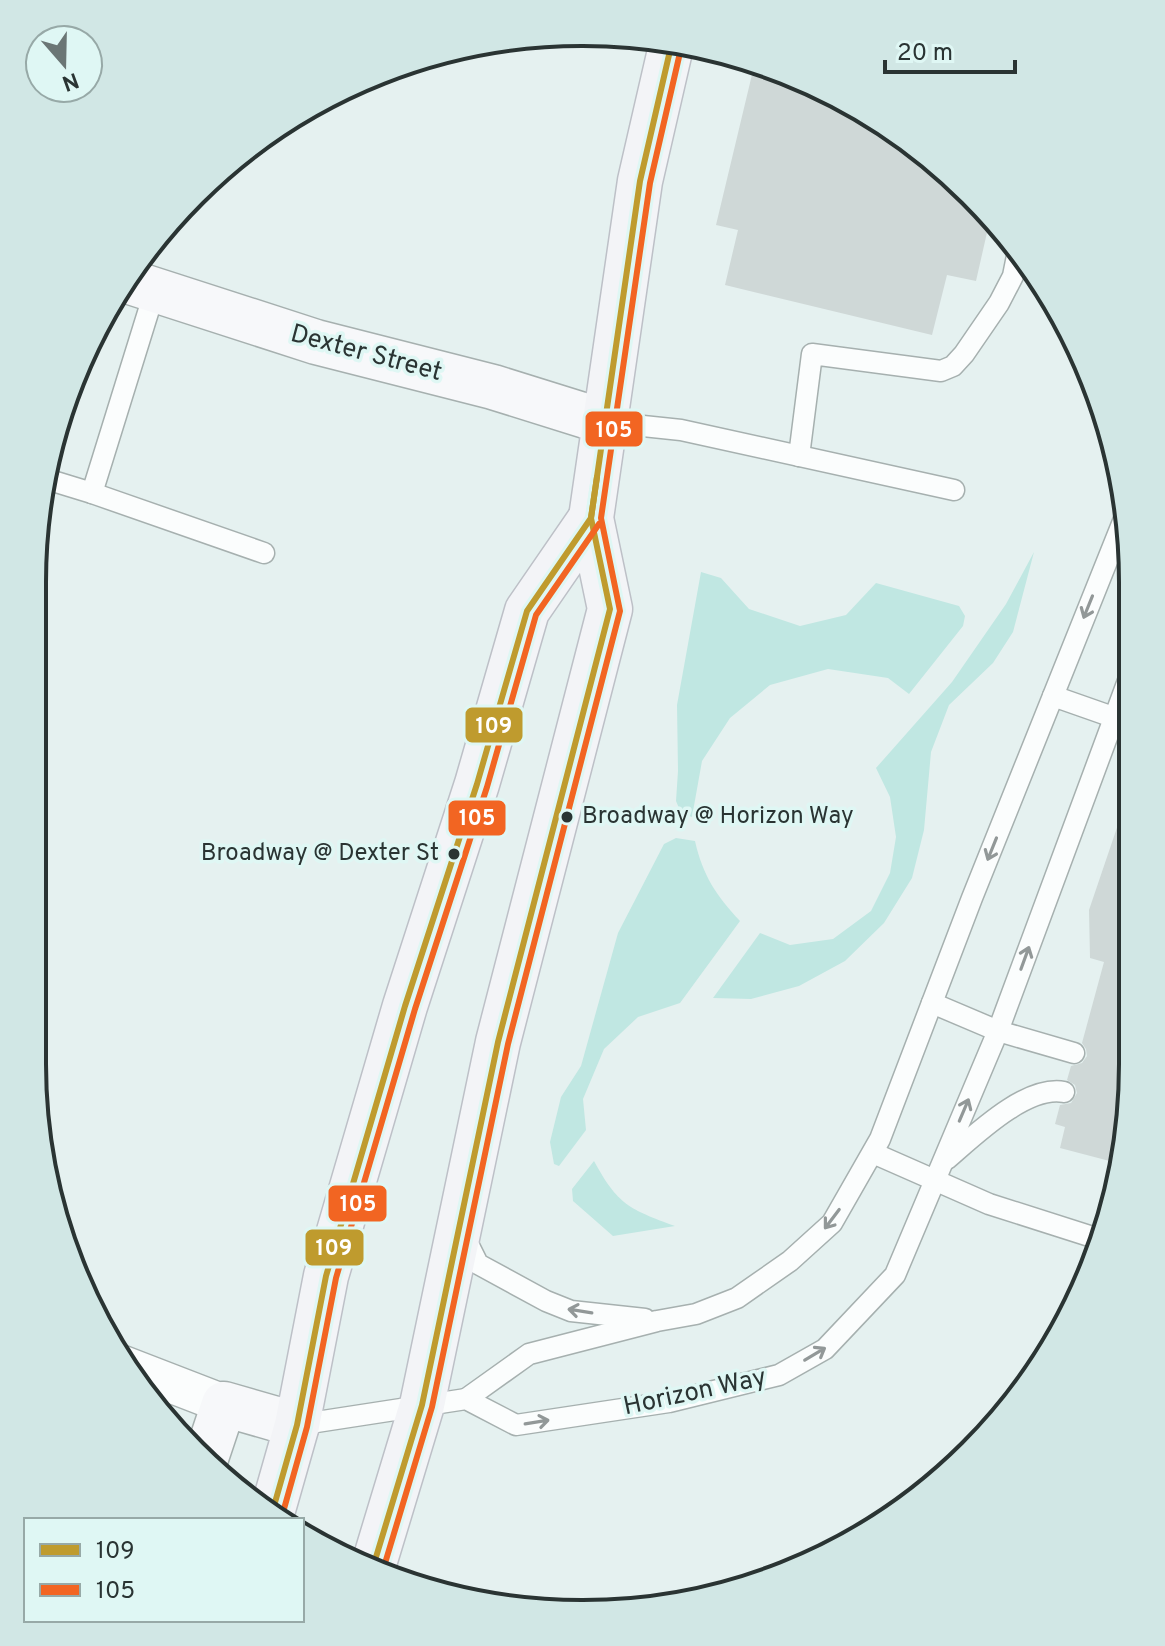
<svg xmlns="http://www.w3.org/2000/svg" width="1165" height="1646" font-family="Overpass,sans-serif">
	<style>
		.green { fill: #c0e7e2 }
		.building { fill: #cfd8d7 }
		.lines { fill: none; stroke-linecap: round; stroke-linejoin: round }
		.lane-casing { stroke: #a6b0af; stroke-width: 23 }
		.street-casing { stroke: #a6b0af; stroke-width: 41 }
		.secondary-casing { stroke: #a6b0af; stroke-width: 47 }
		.primary-casing { stroke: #bdc0c7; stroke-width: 47 }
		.lane { stroke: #fbfdfd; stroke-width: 20 }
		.street { stroke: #fbfdfd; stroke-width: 38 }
		.secondary { stroke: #f7f8fa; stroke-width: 44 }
		.primary { stroke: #f3f4f7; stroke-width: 44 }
		.bus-1-casing { stroke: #dff7f4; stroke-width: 12 }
		.bus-2-casing { stroke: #dff7f4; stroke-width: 12 }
		.bus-1 { stroke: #bf9b2e; stroke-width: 6 }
		.bus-2 { stroke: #f26522; stroke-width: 6 }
		.oneway { stroke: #929898 }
		.bus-dot { fill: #2a3433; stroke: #dff7f4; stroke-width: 3 }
		.labels { text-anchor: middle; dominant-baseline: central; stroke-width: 7; stroke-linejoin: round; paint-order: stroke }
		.bus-label { font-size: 24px; fill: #2a3433; stroke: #dff7f4; text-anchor: start }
		.street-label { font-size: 26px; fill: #2a3433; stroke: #dff7f4 }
		.rim { fill: none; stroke: #2a3433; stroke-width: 4 }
		.line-badge { stroke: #dff7f4; stroke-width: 3 }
		.badge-label { font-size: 22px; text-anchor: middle; font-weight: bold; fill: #fff }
	</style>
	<rect width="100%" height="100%" fill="#e5f1f0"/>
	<g class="green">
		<polygon points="1034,552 1013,632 993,663 949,705 931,752 924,830 912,878 884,923 845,961 799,986 751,999 713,998 760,933 790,945 833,939 871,911 890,873 896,837 890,797 876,768 952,682 1006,604"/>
		<polygon points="701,572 721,578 749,609 800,626 846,615 876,583 959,606 965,616 963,626 909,694 888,678 828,669 770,685 730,718 702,761 692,817 681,813 676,801 678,771 677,705"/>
		<path d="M676 838 695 841C703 876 716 895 740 921L680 1003 638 1017 604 1049 583 1099 586 1130 559 1166 554 1164 550 1142 561 1097 581 1066 618 933 664 844Z"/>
		<path d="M594 1161C618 1205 629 1209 675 1226L613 1236 573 1201 572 1189Z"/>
	</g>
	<g class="building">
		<polygon points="755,62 826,89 918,146 991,215 976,281 947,275 932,335 725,285 738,230 716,225"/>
		<polygon points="1125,804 1130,805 1132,1099 1121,1164 1060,1148 1065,1127 1055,1124 1060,1105 1071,1103 1077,1093 1075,1085 1067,1080 1071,1066 1082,1063 1087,1056 1086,1049 1082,1043 1104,962 1090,958 1089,910"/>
	</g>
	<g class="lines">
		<defs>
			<g id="lane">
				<polyline points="605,422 681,430 954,490"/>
				<polyline points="799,456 812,354 941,371 953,366 964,354 999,303 1013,276 1018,251"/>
				<polyline points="43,478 92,493 155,290"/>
				<polyline points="92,493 264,553"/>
				<polyline points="1053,696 1130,723"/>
				<polyline points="932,1003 998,1031 1074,1053"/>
				<polyline points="873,1153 989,1204 1102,1240"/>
				<path d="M947 1159C975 1135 1026 1085 1064 1092"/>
				<polyline points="463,1234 478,1264 546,1301 571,1311 645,1319"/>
				<polyline points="466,1399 529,1354 657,1321 696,1314 737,1298 790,1261 832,1223 880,1139 972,898 1128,509"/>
				<polyline points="297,1425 466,1399 516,1425 669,1402 779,1375 825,1349 895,1275 998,1031 1129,678"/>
			</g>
			<polyline id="street" points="123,1365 224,1404"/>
			<g id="secondary">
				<polyline points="127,281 316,342 493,387 605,422"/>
				<polyline points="205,1461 224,1404 297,1425"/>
			</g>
			<g id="primary">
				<polyline points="272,1513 297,1425 326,1276 405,1006 477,784 527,611 591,518"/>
				<polyline points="373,1567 422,1405 498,1042 610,609 591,518 640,181 672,42"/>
			</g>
		</defs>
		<use href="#lane" class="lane-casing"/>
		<use href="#street" class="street-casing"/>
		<use href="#secondary" class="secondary-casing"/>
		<use href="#primary" class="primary-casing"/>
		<use href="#lane" class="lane"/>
		<use href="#street" class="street"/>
		<use href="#secondary" class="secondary"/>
		<use href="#primary" class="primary"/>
		<defs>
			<g id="bus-1">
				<polyline points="272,1513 297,1425 326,1276 405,1006 477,784 527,611 591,518 597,477"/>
				<polyline points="373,1567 422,1405 498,1042 610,609 591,518 640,181 672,42"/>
			</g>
			<g id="bus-2">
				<polyline points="282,1516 307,1427 336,1278 415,1009 487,787 536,615 599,524"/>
				<polyline points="383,1570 432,1407 508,1044 620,611 601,518 650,183 682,44"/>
			</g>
		</defs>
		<use href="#bus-1" class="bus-1-casing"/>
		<use href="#bus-2" class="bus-2-casing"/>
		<use href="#bus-1" class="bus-1"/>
		<use href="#bus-2" class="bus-2"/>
	</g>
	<defs><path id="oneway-shaft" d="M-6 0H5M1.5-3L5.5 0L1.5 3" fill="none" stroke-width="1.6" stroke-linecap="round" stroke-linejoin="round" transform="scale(2)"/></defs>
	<g class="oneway">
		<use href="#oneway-shaft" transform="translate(1088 607) rotate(112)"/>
		<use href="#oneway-shaft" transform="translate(992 849) rotate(112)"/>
		<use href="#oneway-shaft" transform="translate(1025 958) rotate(-70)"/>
		<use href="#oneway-shaft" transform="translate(964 1110) rotate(-67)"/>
		<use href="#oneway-shaft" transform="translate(832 1219) rotate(127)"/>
		<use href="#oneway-shaft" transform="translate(580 1311) rotate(-171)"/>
		<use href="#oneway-shaft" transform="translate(815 1354) rotate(-31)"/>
		<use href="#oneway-shaft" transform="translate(537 1422) rotate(-9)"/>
	</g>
	<g class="bus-dot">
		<circle cx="567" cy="817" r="7"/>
		<circle cx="454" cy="854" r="7"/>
	</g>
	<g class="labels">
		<g class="bus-label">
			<text x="582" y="817">Broadway @ Horizon Way</text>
			<text x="439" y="854" text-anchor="end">Broadway @ Dexter St</text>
		</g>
		<g class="street-label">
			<text transform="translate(366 354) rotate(15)">Dexter Street</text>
			<text transform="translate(695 1393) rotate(-12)">Horizon Way</text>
		</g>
	</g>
	<path d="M0 0H1165V1646H0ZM582 46H583A536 536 0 0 1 1119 582V1064A536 536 0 0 1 583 1600H582A536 536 0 0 1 46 1064V582A536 536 0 0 1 582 46Z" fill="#d1e7e5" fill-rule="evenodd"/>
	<path class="rim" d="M582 46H583A536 536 0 0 1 1119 582V1064A536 536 0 0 1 583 1600H582A536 536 0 0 1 46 1064V582A536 536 0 0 1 582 46Z"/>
	<g class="line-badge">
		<rect x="584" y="410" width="60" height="38" rx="8" fill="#f26522"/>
		<rect x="464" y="706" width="60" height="38" rx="8" fill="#bf9b2e"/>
		<rect x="447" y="799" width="60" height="38" rx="8" fill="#f26522"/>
		<rect x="327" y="1184" width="61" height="39" rx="8" fill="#f26522"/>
		<rect x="304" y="1228" width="61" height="39" rx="8" fill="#bf9b2e"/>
	</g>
	<g class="badge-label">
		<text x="614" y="437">105</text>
		<text x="494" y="733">109</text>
		<text x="477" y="825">105</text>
		<text x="358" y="1211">105</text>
		<text x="334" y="1255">109</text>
	</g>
	<rect x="24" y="1518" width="280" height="104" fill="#dff7f4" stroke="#97a9a7" stroke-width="2"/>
	<rect x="40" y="1544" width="40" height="12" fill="#bf9b2e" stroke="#97a9a7" stroke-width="2"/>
	<text x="96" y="1558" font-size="24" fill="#2a3433">109</text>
	<rect x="40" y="1584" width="40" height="12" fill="#f26522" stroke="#97a9a7" stroke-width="2"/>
	<text x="96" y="1598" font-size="24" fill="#2a3433">105</text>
	<g transform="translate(64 64) rotate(160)"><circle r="38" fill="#dff7f4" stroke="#97a9a7" stroke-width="2"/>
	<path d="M0-6L14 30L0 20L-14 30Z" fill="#6b7675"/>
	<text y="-12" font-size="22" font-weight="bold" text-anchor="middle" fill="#2a3433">N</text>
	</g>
	<path d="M885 60v12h130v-12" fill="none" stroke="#2a3433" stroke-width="4"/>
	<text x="897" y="60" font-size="24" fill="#2a3433" stroke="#dff7f4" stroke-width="6" paint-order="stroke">20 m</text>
</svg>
